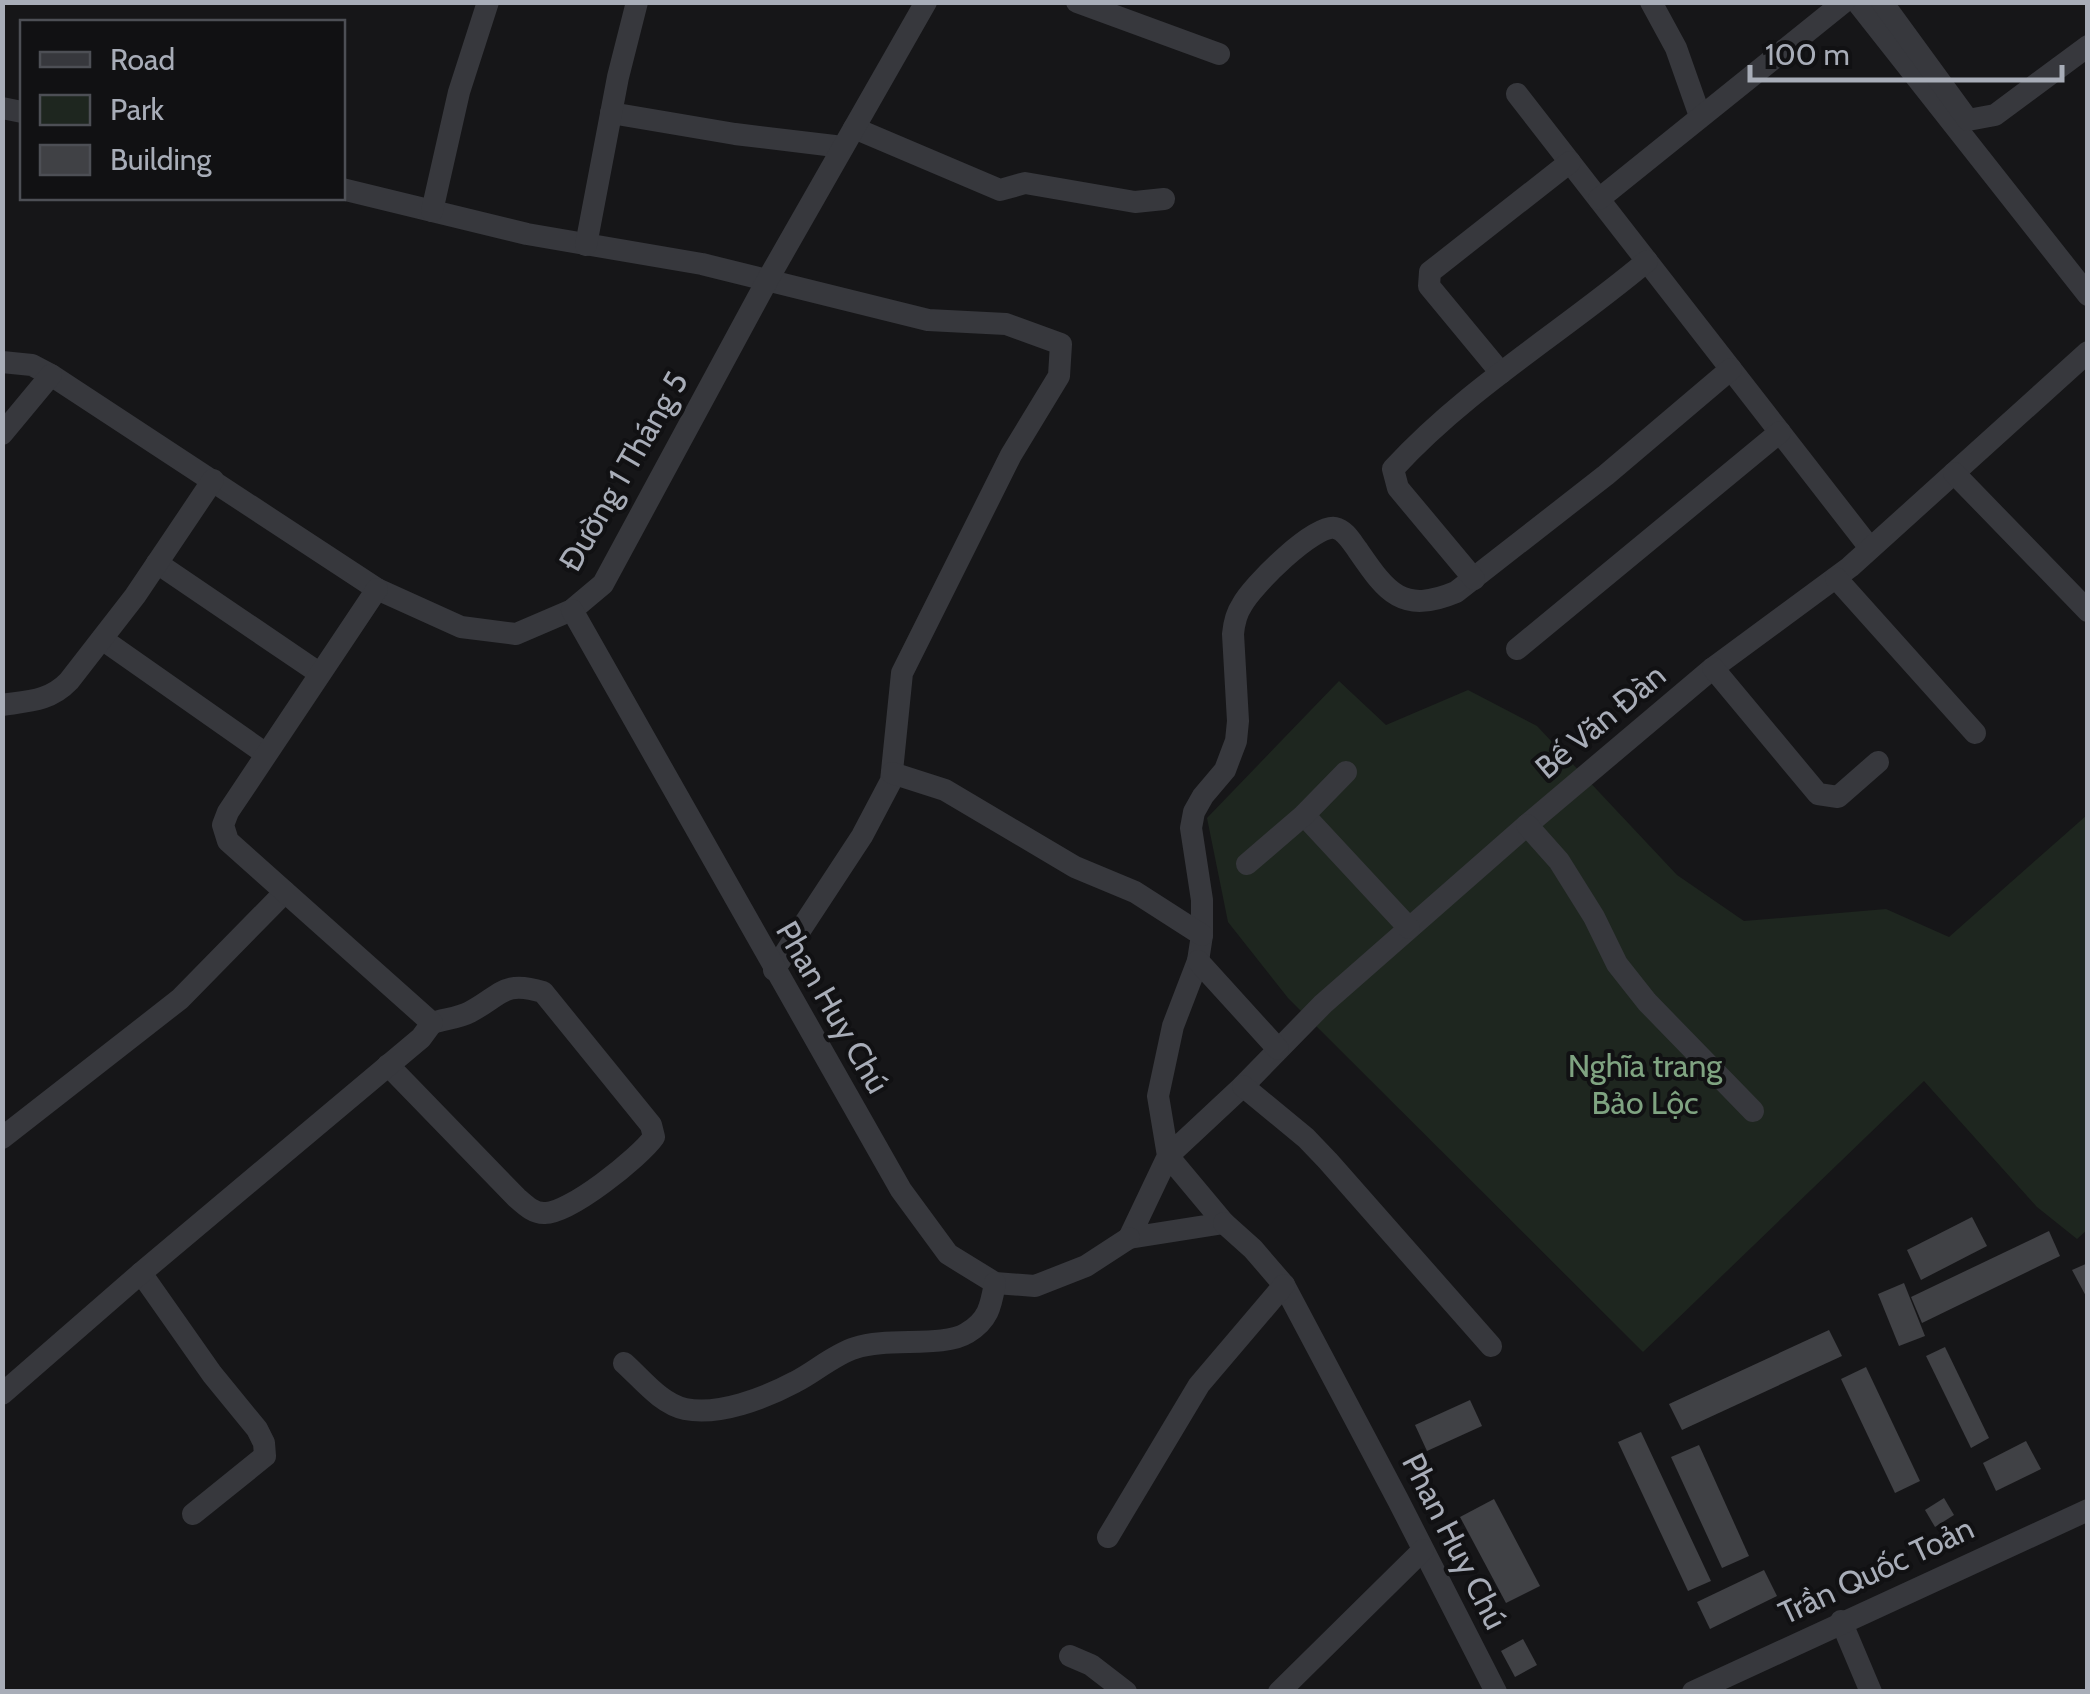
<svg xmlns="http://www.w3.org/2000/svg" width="2090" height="1694" font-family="Cabin,sans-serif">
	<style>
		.green { fill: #1e261f }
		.building { fill: #404145 }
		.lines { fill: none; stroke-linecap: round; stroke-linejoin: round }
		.minor { stroke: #37383d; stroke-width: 22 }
		.labels { text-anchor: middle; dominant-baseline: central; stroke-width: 8; stroke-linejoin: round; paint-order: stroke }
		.street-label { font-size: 32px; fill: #a8adb8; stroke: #111113 }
		.park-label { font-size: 32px; fill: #7fa381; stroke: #111113 }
	</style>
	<rect width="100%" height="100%" fill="#161618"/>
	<polygon class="green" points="1339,681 1386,725 1468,690 1537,726 1677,875 1744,921 1886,909 1949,937 2087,815 2087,1230 2077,1239 2037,1207 1924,1081 1643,1352 1288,998 1228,922 1207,818"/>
	<g class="building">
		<polygon points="1972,1217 1987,1246 1921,1280 1907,1250"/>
		<polygon points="2049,1231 2060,1256 1922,1323 1911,1297"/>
		<polygon points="2088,1263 2088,1300 2072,1270"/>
		<polygon points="1904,1283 1925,1336 1899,1346 1878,1294"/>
		<polygon points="1829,1330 1842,1356 1682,1430 1669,1404"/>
		<polygon points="1945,1347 1989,1438 1971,1448 1926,1356"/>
		<polygon points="1866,1367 1920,1481 1895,1493 1841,1379"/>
		<polygon points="1470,1400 1482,1426 1427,1451 1415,1425"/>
		<polygon points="1641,1432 1711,1581 1688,1591 1618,1442"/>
		<polygon points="2026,1441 2041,1469 1996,1491 1983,1463"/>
		<polygon points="1699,1445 1749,1556 1722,1568 1671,1457"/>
		<polygon points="1944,1498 1954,1515 1935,1527 1925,1510"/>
		<polygon points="1494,1499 1540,1586 1506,1603 1460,1517"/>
		<polygon points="1764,1570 1777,1596 1710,1629 1697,1602"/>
		<polygon points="1523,1639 1537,1665 1515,1677 1501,1651"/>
	</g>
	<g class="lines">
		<g class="minor">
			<polyline points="1077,2 1219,54"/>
			<polyline points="1651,2 1676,48 1700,116"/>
			<polyline points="1857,2 2088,295"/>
			<polyline points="1882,2 1968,120 1995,115 2088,46"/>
			<polyline points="1517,94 1870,548"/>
			<polyline points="2,108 22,112"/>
			<polyline points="611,113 735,134 843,147"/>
			<polyline points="854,128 1000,190 1025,183 1135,202 1164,199"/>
			<polyline points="342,189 527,234 702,264 928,320 1006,324 1061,344 1059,376 1011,455 902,673 891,781 862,836 774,970"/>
			<polyline points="1599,199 1844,2"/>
			<polyline points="432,211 459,92 488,2"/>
			<polyline points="586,245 618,77 637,2"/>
			<polyline points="2,362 32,365 51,375 377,589 461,627 516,634 572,610 603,584 768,279 926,2"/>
			<path d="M1731 369 1606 475 1456 592C1401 615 1386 591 1357 549 1351 541 1345 530 1335 528 1314 524 1252 586 1242 605 1236 614 1234 623 1233 634L1238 721 1236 741 1225 770 1203 796 1194 812 1191 828 1202 900V935L1198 961 1173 1026 1158 1096 1168 1156 1224 1223 1129 1238 1168 1156 1243 1086 1323 1004 1527 825 1713 668 1850 567 2088 352"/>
			<polyline points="1501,373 1429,286 1430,272 1570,162"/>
			<polyline points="2,434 51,375"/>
			<polyline points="1954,473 2088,611"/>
			<polyline points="157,563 319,673"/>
			<polyline points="1836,578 1975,733"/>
			<path d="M1474 579 1398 488 1393 469C1467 388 1564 331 1647 261"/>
			<polyline points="572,610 901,1190 948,1254 995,1283 1035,1286 1086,1266 1129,1238"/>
			<polyline points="102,639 266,754"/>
			<polyline points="1517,649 1780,432"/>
			<polyline points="1713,668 1818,794 1838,797 1878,762"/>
			<path d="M2 705C29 701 50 701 69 681L135 596 213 480"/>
			<polyline points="892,773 945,790 1075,867 1135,892 1202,935"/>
			<polyline points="1304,815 1409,928"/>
			<polyline points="1527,825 1559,861 1594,917 1617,964 1647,1002 1753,1111"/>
			<polyline points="1247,864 1304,815 1346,772"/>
			<polyline points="1198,961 1278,1049"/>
			<path d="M388 1065 517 1198C525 1205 533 1213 544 1213 568 1215 640 1157 654 1137L651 1125 543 992C503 980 502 995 470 1012 459 1018 444 1019 432 1023"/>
			<polyline points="1243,1086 1306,1138 1328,1161 1491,1346"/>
			<polyline points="2,1138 180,999 285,892"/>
			<polyline points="1224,1223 1253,1249 1284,1285 1398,1500 1496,1692"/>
			<polyline points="141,1273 212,1374 257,1429 264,1443 265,1456 193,1514"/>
			<path d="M624 1363C642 1379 661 1404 685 1409 719 1416 765 1398 795 1382 815 1372 833 1355 855 1348 888 1337 943 1348 967 1333 989 1320 991 1305 995 1283"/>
			<polyline points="2,1394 141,1273 421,1038 432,1023 228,841 223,825 228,812 377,589"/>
			<polyline points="1108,1537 1199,1385 1284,1285"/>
			<polyline points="1841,1621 1871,1692"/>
			<polyline points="1070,1656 1091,1665 1126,1692"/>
			<polyline points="1279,1692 1423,1550"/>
			<polyline points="1693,1692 2088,1510"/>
		</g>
	</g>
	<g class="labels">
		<g class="street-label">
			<text transform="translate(623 471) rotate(-60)">Đường 1 Tháng 5</text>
			<text transform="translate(1600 721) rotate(-40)">Bế Văn Đàn</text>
			<text transform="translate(833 1007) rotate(60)">Phan Huy Chú</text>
			<text transform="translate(1455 1541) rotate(63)">Phan Huy Chú</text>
			<text transform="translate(1876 1570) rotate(-25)">Trần Quốc Toản</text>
		</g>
		<g class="park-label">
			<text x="1645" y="1065">Nghĩa trang<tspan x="1645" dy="37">Bảo Lộc</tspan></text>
		</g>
	</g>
	<rect width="2090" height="1694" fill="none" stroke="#a8adb8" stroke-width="10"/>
	<rect x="20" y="20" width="325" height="180" fill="#111113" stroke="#4d4f55" stroke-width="2.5"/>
	<rect x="40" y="52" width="50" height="15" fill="#37383d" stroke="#4d4f55" stroke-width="2.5"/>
	<text x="110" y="70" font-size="30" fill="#a8adb8">Road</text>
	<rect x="40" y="95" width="50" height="30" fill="#1e261f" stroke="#4d4f55" stroke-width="2.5"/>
	<text x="110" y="120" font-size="30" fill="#a8adb8">Park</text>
	<rect x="40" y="145" width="50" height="30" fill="#404145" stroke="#4d4f55" stroke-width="2.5"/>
	<text x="110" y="170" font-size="30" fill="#a8adb8">Building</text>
	<path d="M1750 65v15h312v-15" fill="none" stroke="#a8adb8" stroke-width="5"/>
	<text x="1765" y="65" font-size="30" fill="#a8adb8" stroke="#111113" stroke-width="8" paint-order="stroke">100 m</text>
</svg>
